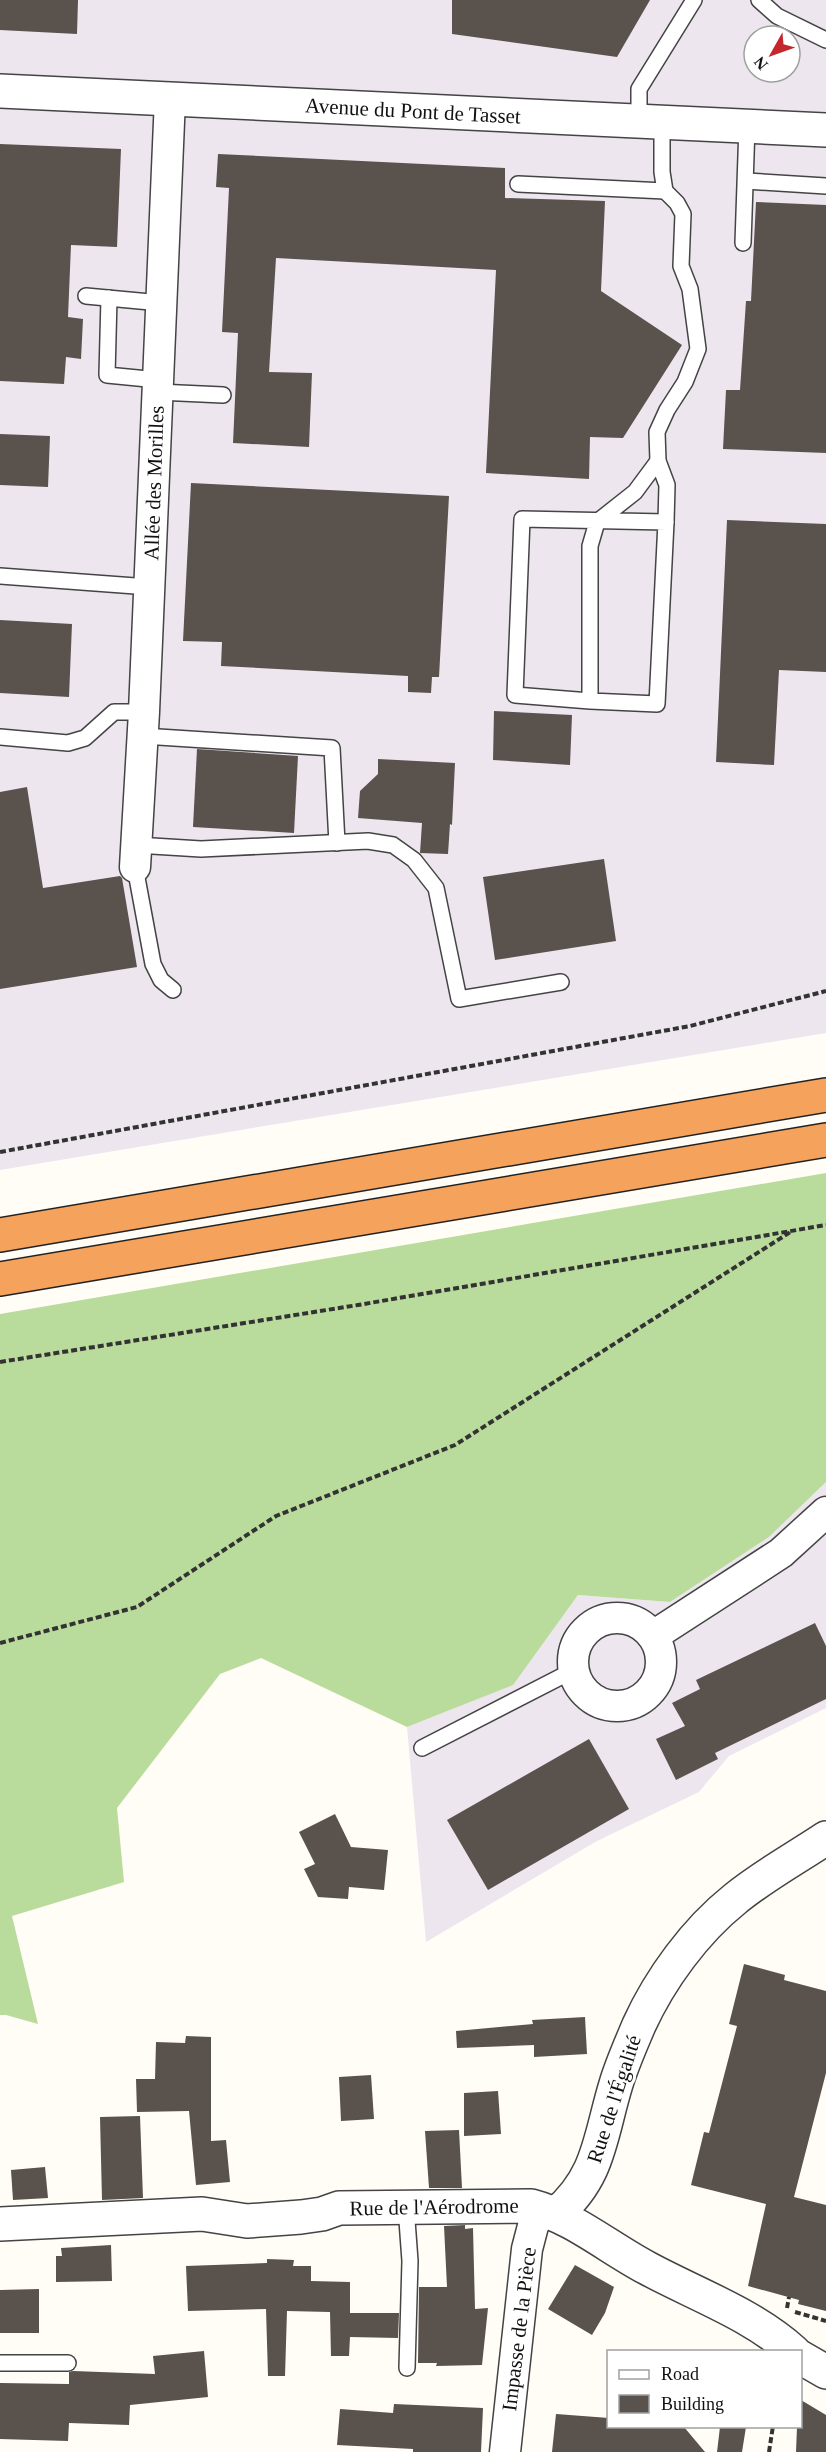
<svg xmlns="http://www.w3.org/2000/svg" width="826" height="2452" font-family="Georgia,serif">
	<style>
		.industrial { fill: #eee6ef; fill-rule: evenodd }
		.forest { fill: #b9dc9c }
		.building { fill: #5a524d }
		.lines { fill: none; stroke-linecap: round; stroke-linejoin: round }
		.service-casing { stroke: #444; stroke-width: 18 }
		.minor-casing { stroke: #444; stroke-width: 33 }
		.tertiary-casing { stroke: #444; stroke-width: 36 }
		.motorway-casing { stroke: #222; stroke-width: 36 }
		.path { stroke: #333; stroke-width: 4; stroke-dasharray: 6 3; stroke-linecap: butt }
		.service { stroke: #fff; stroke-width: 15 }
		.minor { stroke: #fff; stroke-width: 30 }
		.tertiary { stroke: #fff; stroke-width: 33 }
		.motorway { stroke: #f5a25d; stroke-width: 33 }
		.labels { text-anchor: middle; dominant-baseline: central; stroke-width: 6; stroke-linejoin: round; paint-order: stroke }
		.street-label { font-size: 21px; fill: #111; stroke: #fff }
	</style>
	<rect width="100%" height="100%" fill="#fffdf5"/>
	<g class="industrial">
		<path d="M0 0H826V1033L0 1170ZM754 36H790V72H754Z"/>
		<polygon points="826,1482 826,1708 729,1756 699,1792 597,1841 426,1942 407,1727 512,1685 578,1595 670,1602 769,1537"/>
	</g>
	<polygon class="forest" points="826,1173 826,1482 769,1537 670,1602 578,1595 513,1685 407,1727 261,1658 220,1674 117,1808 124,1882 12,1916 38,2024 6,2015 0,2015 0,1314"/>
	<g class="building">
		<polygon points="0,0 78,0 77,34 0,30"/>
		<polygon points="452,0 650,0 617,57 452,34"/>
		<polygon points="0,144 121,149 117,247 71,245 68,317 83,319 81,359 66,357 64,384 0,381"/>
		<polygon points="218,154 505,168 505,198 605,201 601,291 682,345 623,438 590,437 589,479 486,473 496,270 276,258 269,372 312,373 309,447 233,443 238,333 222,332 229,188 216,187"/>
		<polygon points="756,202 826,205 826,453 723,449 726,390 740,390 746,301 751,301"/>
		<polygon points="0,434 50,436 48,487 0,485"/>
		<polygon points="191,483 449,496 439,677 432,677 431,693 408,692 408,676 221,666 222,642 183,641"/>
		<polygon points="727,520 826,524 826,672 779,670 774,765 716,762"/>
		<polygon points="0,620 72,624 69,697 0,693"/>
		<polygon points="494,711 572,715 570,765 493,760"/>
		<polygon points="197,749 298,756 294,833 193,827"/>
		<polygon points="378,759 455,763 452,825 450,824 448,854 420,853 422,823 358,818 360,791 378,774"/>
		<polygon points="27,787 43,888 120,876 122,878 137,967 0,989 0,792"/>
		<polygon points="604,859 616,941 495,960 483,877"/>
		<polygon points="815,1623 826,1646 826,1699 715,1753 718,1759 676,1780 656,1739 685,1726 672,1703 700,1689 696,1680"/>
		<polygon points="589,1739 629,1809 488,1890 447,1820"/>
		<polygon points="335,1814 351,1847 388,1850 384,1890 349,1887 348,1899 318,1897 304,1869 315,1864 299,1832"/>
		<polygon points="744,1964 785,1975 784,1980 826,1991 826,2073 794,2197 826,2205 826,2311 798,2304 799,2300 748,2286 766,2204 691,2185 704,2132 709,2133 737,2026 729,2024"/>
		<polygon points="585,2017 587,2054 534,2057 534,2045 457,2048 456,2031 533,2024 532,2020"/>
		<polygon points="186,2036 211,2037 211,2141 226,2140 230,2182 196,2185 189,2111 137,2112 136,2079 155,2079 156,2042 185,2043"/>
		<polygon points="371,2075 374,2119 341,2121 339,2077"/>
		<polygon points="498,2091 501,2134 464,2136 464,2093"/>
		<polygon points="140,2116 143,2198 102,2200 100,2117"/>
		<polygon points="459,2130 462,2188 429,2188 425,2131"/>
		<polygon points="45,2167 48,2198 13,2200 11,2170"/>
		<polygon points="465,2225 465,2229 473,2228 475,2309 488,2308 482,2365 436,2366 437,2363 418,2363 419,2287 447,2287 444,2226"/>
		<polygon points="111,2245 112,2281 56,2282 56,2256 62,2256 61,2248"/>
		<polygon points="267,2259 294,2260 293,2266 311,2266 311,2281 350,2282 350,2313 399,2313 398,2338 350,2337 349,2356 331,2356 330,2312 287,2311 285,2376 268,2376 266,2309 188,2311 186,2266 267,2263"/>
		<polygon points="575,2265 614,2287 605,2313 592,2335 548,2309"/>
		<polygon points="39,2289 39,2333 0,2333 0,2290"/>
		<polygon points="204,2351 208,2397 130,2405 129,2425 69,2423 68,2441 0,2439 0,2383 69,2384 69,2372 73,2371 155,2374 153,2356"/>
		<polygon points="801,2400 826,2415 826,2452 796,2452 797,2427 801,2427"/>
		<polygon points="394,2404 483,2408 481,2452 413,2452 413,2449 337,2445 340,2409 393,2413"/>
		<polygon points="556,2414 609,2418 609,2427 684,2427 705,2452 552,2452"/>
		<polygon points="720,2427 746,2427 742,2452 717,2452"/>
	</g>
	<g class="lines">
		<defs>
			<g id="service">
				<polyline points="759,0 777,16 826,40"/>
				<polyline points="639,122 639,89 694,0"/>
				<polyline points="662,123 662,172 665,191 677,203 683,214 681,266 690,289 698,349 685,382 667,410 657,432 658,461 667,485 666,522"/>
				<polyline points="746,181 826,186"/>
				<polyline points="518,184 665,191"/>
				<polyline points="743,243 747,126"/>
				<polyline points="86,296 161,303"/>
				<polyline points="109,298 107,375 158,380"/>
				<polyline points="158,392 223,395"/>
				<polyline points="0,576 149,587"/>
				<polyline points="590,701 515,695 522,519 666,522 657,704 590,701 590,546 597,522 635,492 658,461"/>
				<polyline points="143,736 332,748 337,843"/>
				<polyline points="0,737 68,743 85,738 114,712 144,712"/>
				<polyline points="136,845 201,849 368,841 393,845 414,860 436,888 459,999 561,982"/>
				<polyline points="135,867 153,964 161,980 173,990"/>
				<polyline points="422,1748 574,1670"/>
				<polyline points="406,2207 410,2261 407,2368"/>
				<polyline points="0,2363 68,2363"/>
			</g>
			<g id="minor">
				<polyline points="135,867 144,712 170,98"/>
				<circle cx="617" cy="1662" r="44"/>
				<polyline points="653,1636 781,1553 826,1512"/>
				<polyline points="505,2452 527,2249 533,2226 541,2209"/>
			</g>
			<g id="tertiary">
				<polyline points="0,91 826,130"/>
				<path d="M556 2214C600 2177 600 2136 616 2084 622 2064 631 2044 639 2025 660 1979 695 1931 735 1899 763 1876 796 1858 826 1838"/>
				<path d="M0 2224 202 2214 247 2221 301 2217 322 2214 339 2208 531 2206C573 2217 609 2248 647 2268 697 2295 752 2314 794 2352"/>
				<polyline points="800,2357 826,2372"/>
			</g>
			<g id="motorway">
				<polyline points="0,1235 826,1095"/>
				<polyline points="0,1279 826,1140"/>
			</g>
		</defs>
		<use href="#service" class="service-casing"/>
		<use href="#minor" class="minor-casing"/>
		<use href="#tertiary" class="tertiary-casing"/>
		<use href="#motorway" class="motorway-casing"/>
		<g class="path">
			<polyline points="0,1152 690,1026 826,991"/>
			<polyline points="0,1362 358,1305 826,1225"/>
			<polyline points="0,1643 137,1607 276,1516 455,1445 792,1231"/>
			<polyline points="787,2308 789,2297"/>
			<polyline points="795,2312 826,2321"/>
			<polyline points="769,2452 773,2426"/>
		</g>
		<use href="#service" class="service"/>
		<use href="#minor" class="minor"/>
		<use href="#tertiary" class="tertiary"/>
		<use href="#motorway" class="motorway"/>
	</g>
	<g class="labels">
		<g class="street-label">
			<text transform="translate(413 111) rotate(3)">Avenue du Pont de Tasset</text>
			<text transform="translate(154 483) rotate(-88)">Allée des Morilles</text>
			<text transform="translate(614 2099) rotate(-72)">Rue de l'Égalité</text>
			<text transform="translate(434 2207) rotate(-1)">Rue de l'Aérodrome</text>
			<text transform="translate(519 2329) rotate(-83)">Impasse de la Pièce</text>
		</g>
	</g>
	<rect x="607" y="2350" width="195" height="78" fill="#ffffff" stroke="#a0a0a0" stroke-width="1.5"/>
	<rect x="619" y="2370" width="30" height="9" fill="#ffffff" stroke="#a0a0a0" stroke-width="1.5"/>
	<text x="661" y="2380" font-size="18" fill="#111111">Road</text>
	<rect x="619" y="2395" width="30" height="18" fill="#5a524d" stroke="#a0a0a0" stroke-width="1.5"/>
	<text x="661" y="2410" font-size="18" fill="#111111">Building</text>
	<g transform="translate(772 54) rotate(230)"><circle r="28" fill="#ffffff" stroke="#a0a0a0" stroke-width="1.5"/>
	<path d="M0-4.5L10 22L0 15L-10 22Z" fill="#c4262e"/>
	<text y="-9" font-size="16" font-weight="bold" text-anchor="middle" fill="#111111">N</text>
	</g>
</svg>
